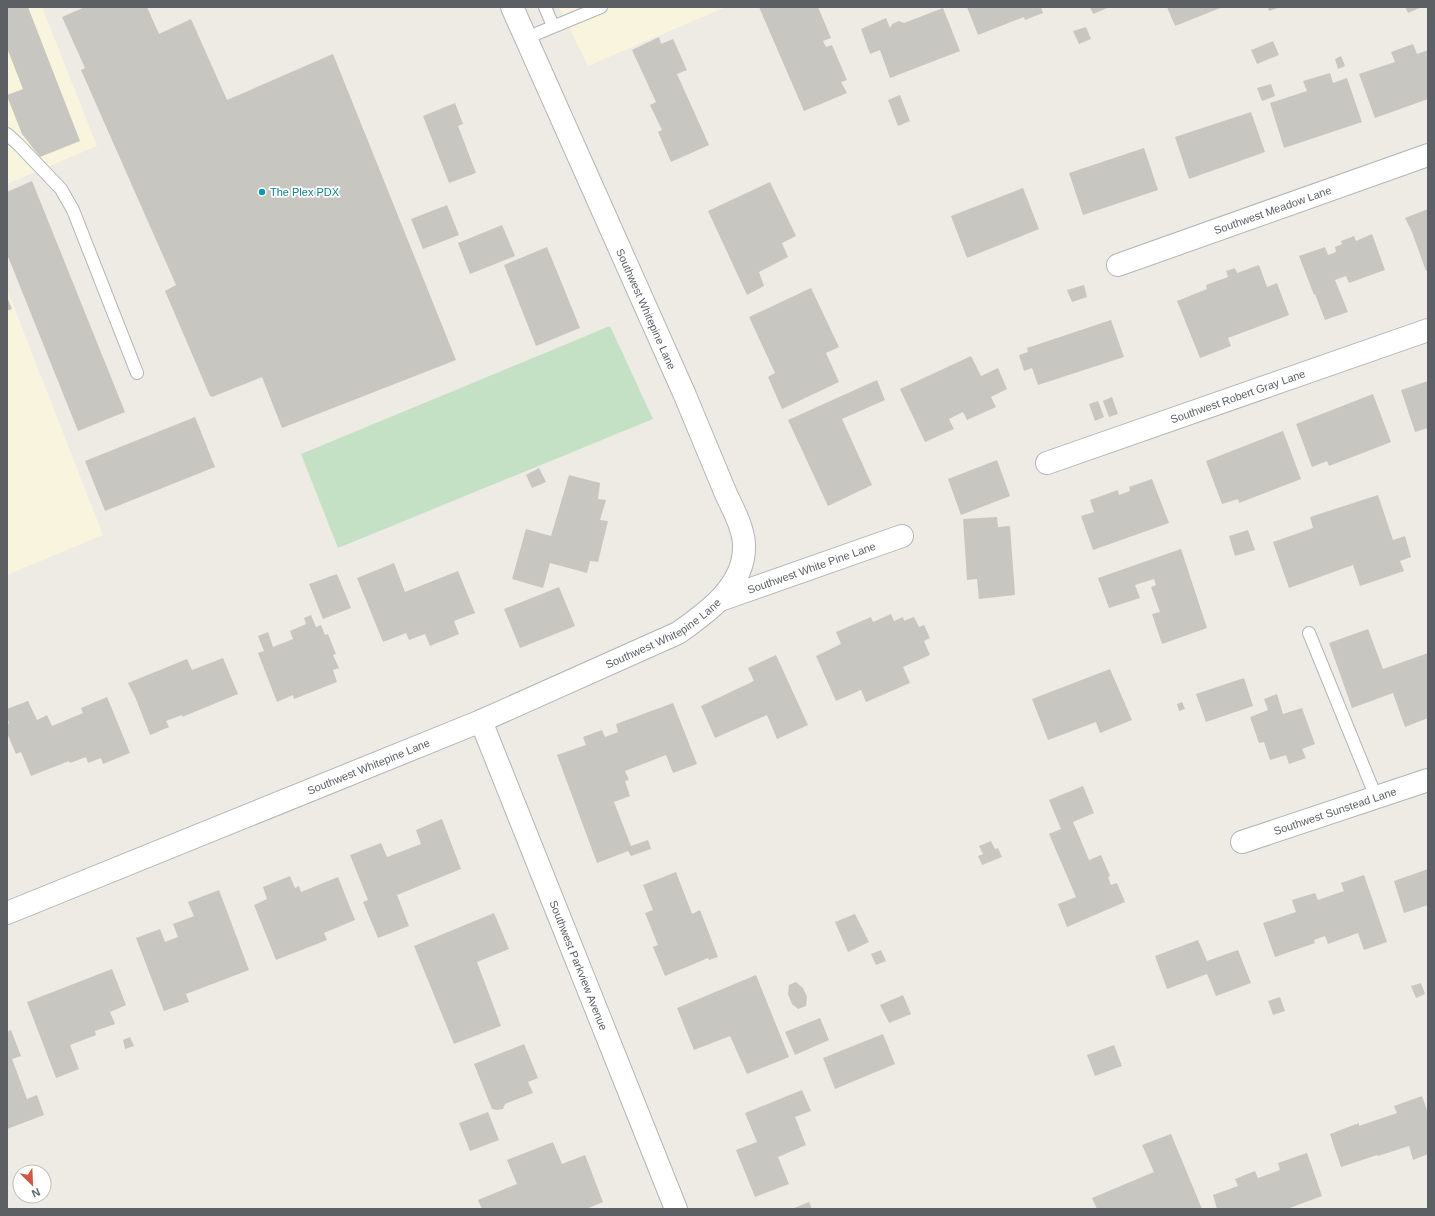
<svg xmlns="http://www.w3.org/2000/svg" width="1435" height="1216" font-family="Arial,sans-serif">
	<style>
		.commercial { fill: #f9f4dd }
		.green { fill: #c4e1c5 }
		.building { fill: #c8c6c1 }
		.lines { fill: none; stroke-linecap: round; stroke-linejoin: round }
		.service-casing { stroke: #b1b4b8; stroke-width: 14 }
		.minor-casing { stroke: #b1b4b8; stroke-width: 24 }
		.service { stroke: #fff; stroke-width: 12 }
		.minor { stroke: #fff; stroke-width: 22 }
		.culture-dot { fill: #0f9aa8; stroke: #fff; stroke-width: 1.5 }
		.labels { text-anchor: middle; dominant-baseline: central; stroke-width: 3.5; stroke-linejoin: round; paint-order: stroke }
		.culture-label { font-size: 11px; fill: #0d838f; stroke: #fff; text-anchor: start }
		.street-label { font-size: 11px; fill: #5c5f63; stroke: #fff }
	</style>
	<rect width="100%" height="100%" fill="#edebe4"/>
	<g class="commercial">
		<polygon points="7,7 42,7 97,146 7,184"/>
		<polygon points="559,7 726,7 588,66"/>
		<polygon points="7,289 103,535 7,575"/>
	</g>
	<polygon class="green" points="610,326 653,419 338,548 301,454"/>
	<g class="building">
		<polygon points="7,7 28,7 80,141 40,157 22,134 7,96 7,95 23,89 7,48"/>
		<polygon points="85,7 147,7 159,34 191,19 227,100 333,54 456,360 282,428 262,377 212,397 210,396 165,291 176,285 81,70 85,68 62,17"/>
		<polygon points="759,7 818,7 831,38 823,41 826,47 832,45 847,80 841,82 847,93 804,111"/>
		<polygon points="967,7 1041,7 1043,13 1025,20 1024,17 978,35"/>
		<polygon points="1090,7 1110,7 1093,14"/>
		<polygon points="1167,7 1223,7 1175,26"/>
		<polygon points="1268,7 1280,7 1269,11"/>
		<polygon points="1405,7 1422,7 1408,13"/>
		<polygon points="943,8 960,51 890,78 880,50 870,54 861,29 886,18 890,28 892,24 899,21 904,23"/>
		<polygon points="1086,27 1091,39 1079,44 1073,31"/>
		<polygon points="659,37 661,44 673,39 687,70 677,74 709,145 671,162 658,132 662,130 650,105 656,102 632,50"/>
		<polygon points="1273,41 1279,55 1257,64 1251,50"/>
		<polygon points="1413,44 1417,54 1428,50 1428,99 1375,118 1359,74 1395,62 1391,52"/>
		<polygon points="1341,56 1345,66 1338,69 1335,59"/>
		<polygon points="1330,73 1333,83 1347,78 1362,122 1284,148 1270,103 1307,91 1303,81"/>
		<polygon points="1271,84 1275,96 1262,101 1257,88"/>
		<polygon points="900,95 910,121 898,126 888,100"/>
		<polygon points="455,103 463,124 458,126 476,173 449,183 423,116"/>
		<polygon points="1251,112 1265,152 1189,179 1175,137"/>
		<polygon points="1144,148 1158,190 1083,215 1069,173"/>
		<polygon points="32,181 125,412 78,431 7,254 7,192"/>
		<polygon points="770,182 796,236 782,243 788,257 759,272 764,286 747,295 708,211"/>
		<polygon points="1023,188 1039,229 967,258 951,216"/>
		<polygon points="447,205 459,235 423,249 411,219"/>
		<polygon points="1428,209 1428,270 1426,271 1412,232 1405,218"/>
		<polygon points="502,225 515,256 470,274 458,243"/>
		<polygon points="1372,234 1385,270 1349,283 1346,276 1335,280 1348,312 1325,320 1315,294 1314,295 1299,256 1325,247 1328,255 1336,252 1335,247 1342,244 1341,241 1354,236 1356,241"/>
		<polygon points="547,247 580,328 536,346 504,265"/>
		<polygon points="1259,265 1267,287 1277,283 1289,315 1228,338 1231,346 1200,358 1177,301 1207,289 1206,285 1228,277 1226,271 1235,268 1237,273"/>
		<polygon points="1084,285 1087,297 1072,302 1067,290"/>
		<polygon points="811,288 839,347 826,353 839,382 782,409 768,377 775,373 749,317"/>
		<polygon points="7,297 12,309 7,311"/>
		<polygon points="1111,320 1124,357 1038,385 1032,368 1024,371 1019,355 1028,352 1027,348"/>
		<polygon points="971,356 981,376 998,368 1007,389 991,397 996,407 967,420 963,412 949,419 954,429 925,442 900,389"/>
		<polygon points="877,380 885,400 842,419 872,485 828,506 788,420"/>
		<polygon points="1428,381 1428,428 1415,432 1401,390"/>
		<polygon points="1373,394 1391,442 1329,466 1327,461 1312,467 1296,424"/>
		<polygon points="1112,397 1118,414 1109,417 1103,401"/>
		<polygon points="1098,401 1104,417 1095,421 1089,404"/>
		<polygon points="195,417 215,467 105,511 85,461"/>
		<polygon points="1283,431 1301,479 1239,503 1238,499 1222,504 1206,461"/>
		<polygon points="997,460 1010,496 961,515 948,479"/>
		<polygon points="539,468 546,482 532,488 526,475"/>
		<polygon points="569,475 600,483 598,499 606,500 600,520 608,521 598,562 590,561 587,573 550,563 543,588 512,579 526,529 551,536"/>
		<polygon points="1152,479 1169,523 1093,550 1081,516 1094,512 1090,500 1118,490 1119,495 1130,491 1129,487"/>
		<polygon points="1378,495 1393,540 1405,536 1411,557 1400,561 1404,571 1360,586 1353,565 1289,588 1273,542 1313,528 1310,517"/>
		<polygon points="997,517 998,527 1010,526 1015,595 979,599 977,579 967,580 963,519"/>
		<polygon points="1248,530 1255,550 1235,556 1229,536"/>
		<polygon points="1181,549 1207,628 1162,644 1152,614 1160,612 1151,587 1156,585 1154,579 1135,585 1140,598 1109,608 1098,578"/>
		<polygon points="394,563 405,592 458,571 475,613 454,621 459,634 430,646 425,634 409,640 406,633 383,642 357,578"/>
		<polygon points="337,574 351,608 323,619 309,584"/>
		<polygon points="559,587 575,626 520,648 504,609"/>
		<polygon points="891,614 894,621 903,617 904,621 914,617 919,627 924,625 930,638 924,641 930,655 903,667 910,683 866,702 861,690 836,701 816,656 841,644 836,632 871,617 873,622"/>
		<polygon points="311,615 316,627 321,625 325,635 328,634 336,654 333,655 339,668 333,670 337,682 294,699 293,695 277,702 258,653 264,651 258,636 268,632 273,647 293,639 290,631 306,624 304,618"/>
		<polygon points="1368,629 1383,669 1428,653 1428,718 1405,727 1393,693 1352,708 1329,643"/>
		<polygon points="776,655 808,725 777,739 767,715 715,738 701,706 754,681 748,668"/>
		<polygon points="223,658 238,694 182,717 182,715 166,721 169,727 150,735 136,699 128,683 187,659 192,670"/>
		<polygon points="1110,669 1132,720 1100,733 1096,722 1048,740 1032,699"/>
		<polygon points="1244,678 1253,706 1206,722 1196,694"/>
		<polygon points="1277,694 1283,714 1302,708 1315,744 1302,749 1306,758 1289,764 1286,755 1270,760 1264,742 1259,743 1250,717 1268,710 1264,699"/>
		<polygon points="107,697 130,753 103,764 101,758 88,763 86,757 70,763 69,761 31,776 21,752 16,754 7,733 7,725 9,723 7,717 7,709 28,701 37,720 47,715 52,726 83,713 81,708"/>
		<polygon points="1182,702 1185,709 1179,711 1177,704"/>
		<polygon points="673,703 697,764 673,773 666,755 625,771 629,780 625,781 630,796 614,802 631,846 648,840 651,849 631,856 628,851 597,863 557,755 586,745 583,737 602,730 605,737 618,732 616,724"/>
		<polygon points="1083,786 1094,813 1073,822 1089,860 1101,855 1110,876 1108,877 1111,885 1117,883 1125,902 1067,927 1058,904 1076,897 1049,834 1061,829 1049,800"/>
		<polygon points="442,819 461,869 397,895 409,926 378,938 363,902 368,900 350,855 381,843 387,857 421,844 416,830"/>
		<polygon points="991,841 995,849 998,848 1002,857 982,865 978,856 983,854 979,846"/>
		<polygon points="1428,869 1428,905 1404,913 1394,881"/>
		<polygon points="676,872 692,914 700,910 718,957 709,960 708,958 665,976 653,947 658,945 645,913 653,910 643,885"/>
		<polygon points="1364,875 1387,942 1364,950 1358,933 1328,944 1325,936 1314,940 1315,943 1275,957 1263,923 1296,912 1292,900 1315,893 1318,900 1344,891 1341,883"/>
		<polygon points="290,876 295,888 299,886 301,892 338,877 355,920 324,933 327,940 276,960 254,905 267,899 263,887"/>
		<polygon points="219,890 249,970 186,994 189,1002 164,1011 136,938 160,929 165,942 178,937 173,924 194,916 188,902"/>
		<polygon points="494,913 509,949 477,962 501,1026 454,1044 414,946"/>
		<polygon points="855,914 869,942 848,952 835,922"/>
		<polygon points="1198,940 1207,961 1238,950 1251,983 1216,996 1207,974 1167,989 1155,956"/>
		<polygon points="881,950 886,961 876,965 871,954"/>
		<polygon points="112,969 126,1005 110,1012 115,1024 95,1031 96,1035 70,1045 79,1069 56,1078 27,1002"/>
		<polygon points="756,975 789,1057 747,1074 730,1036 694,1050 677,1008"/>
		<polygon points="796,982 803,988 807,997 806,1006 798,1009 792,1004 788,994 789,985"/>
		<polygon points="1421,983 1425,994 1416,998 1411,986"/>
		<polygon points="903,995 911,1014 889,1023 880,1005"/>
		<polygon points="1280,997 1285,1011 1273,1015 1268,1001"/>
		<polygon points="820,1018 829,1040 795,1055 785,1032"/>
		<polygon points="11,1030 21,1056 12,1059 27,1099 37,1095 44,1115 7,1129 7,1032"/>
		<polygon points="883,1034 895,1064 835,1089 823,1058"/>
		<polygon points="130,1037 134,1046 125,1049 123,1040"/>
		<polygon points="524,1044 538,1078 528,1082 533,1093 505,1104 503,1109 497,1110 492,1109 474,1064"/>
		<polygon points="1114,1045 1122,1066 1095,1076 1087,1055"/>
		<polygon points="802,1090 811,1111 795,1117 806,1145 778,1157 789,1184 755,1197 736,1150 757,1142 745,1113"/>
		<polygon points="1422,1096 1428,1113 1428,1154 1413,1160 1409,1146 1378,1156 1377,1155 1341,1167 1330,1134 1359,1123 1359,1126 1397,1113 1394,1106"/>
		<polygon points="488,1112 499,1140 470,1151 459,1123"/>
		<polygon points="1171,1134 1202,1209 1097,1209 1092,1198 1154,1172 1142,1145"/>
		<polygon points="553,1142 562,1164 585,1155 603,1202 586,1209 482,1209 478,1200 517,1184 507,1160"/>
		<polygon points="1307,1153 1322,1196 1287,1209 1217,1209 1213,1195 1238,1186 1235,1179 1255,1171 1258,1178 1280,1170 1278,1163"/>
		<polygon points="809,1202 812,1209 792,1209"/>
	</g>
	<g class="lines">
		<defs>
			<g id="service">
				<polyline points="545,7 553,26"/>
				<polyline points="526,38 601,7"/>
				<polyline points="7,134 19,145 61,189 73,210 137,373"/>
				<polyline points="1309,633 1376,797"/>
			</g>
			<g id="minor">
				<path id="s1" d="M1118 265 1428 155"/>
				<path id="s2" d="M1047 463 1428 330"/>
				<path id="s3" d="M720 600 902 536"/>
				<path id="s4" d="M481 721 676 1209"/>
				<path id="s5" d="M1242 842 1428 780"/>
				<path id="s6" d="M7 913 481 721 678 633C708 612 746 585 744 544 743 527 733 509 726 494 712 460 698 427 684 393 626 265 569 136 512 7"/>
			</g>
		</defs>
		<use href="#service" class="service-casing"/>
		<use href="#minor" class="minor-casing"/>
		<use href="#service" class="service"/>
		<use href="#minor" class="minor"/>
	</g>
	<circle class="culture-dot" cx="262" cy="192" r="4"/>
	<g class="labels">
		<g class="culture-label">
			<text x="270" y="192">The Plex PDX</text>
		</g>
		<g class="street-label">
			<text stroke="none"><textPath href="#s1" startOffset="164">Southwest Meadow Lane</textPath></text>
			<text transform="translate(646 309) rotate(66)">Southwest Whitepine Lane</text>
			<text stroke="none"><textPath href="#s2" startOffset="202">Southwest Robert Gray Lane</textPath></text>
			<text stroke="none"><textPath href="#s3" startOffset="97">Southwest White Pine Lane</textPath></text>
			<text stroke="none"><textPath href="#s6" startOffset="714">Southwest Whitepine Lane</textPath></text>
			<text stroke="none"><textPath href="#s6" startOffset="390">Southwest Whitepine Lane</textPath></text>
			<text stroke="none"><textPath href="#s5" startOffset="98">Southwest Sunstead Lane</textPath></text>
			<text stroke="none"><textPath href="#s4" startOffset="263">Southwest Parkview Avenue</textPath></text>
		</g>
	</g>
	<rect width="1435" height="1216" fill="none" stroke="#5c5f63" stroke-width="16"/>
	<g transform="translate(32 1184) rotate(156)"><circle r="19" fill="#ffffff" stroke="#bebfc1"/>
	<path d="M0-3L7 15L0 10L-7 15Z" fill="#d35644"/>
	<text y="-6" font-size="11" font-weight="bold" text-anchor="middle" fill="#5c5f63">N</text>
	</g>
</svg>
